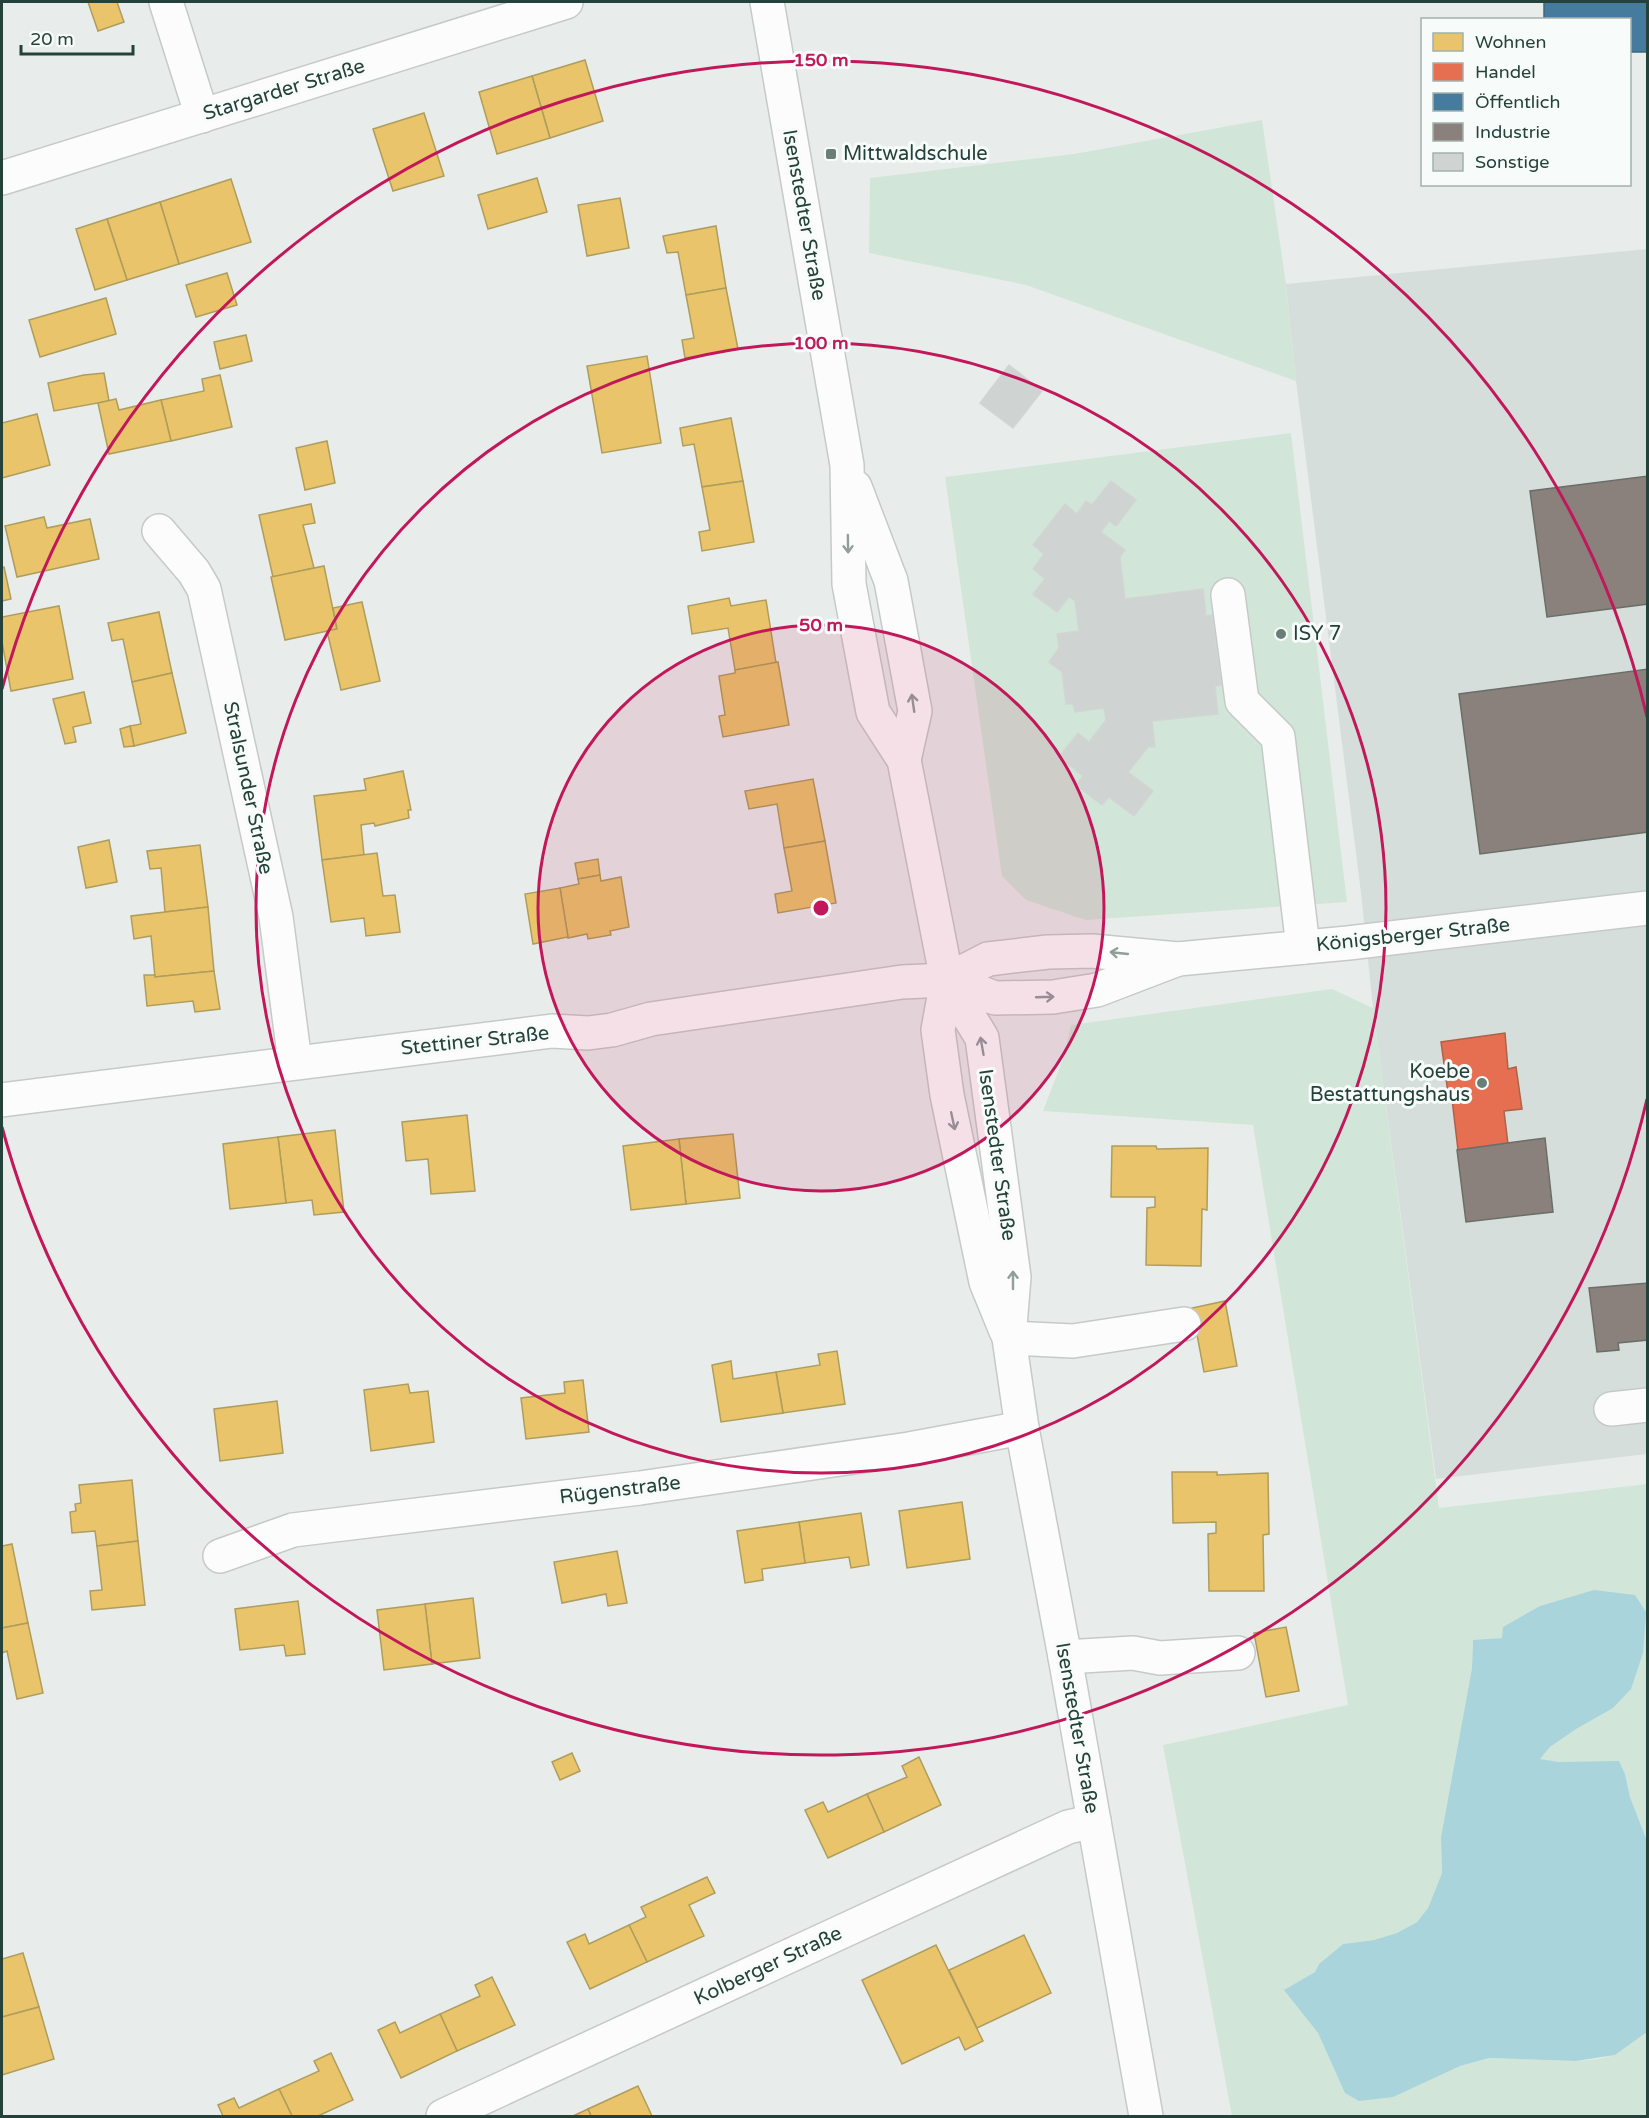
<svg xmlns="http://www.w3.org/2000/svg" width="1649" height="2118" font-family="'Varela Round',sans-serif">
	<style>
		.built { fill: #d6dedb }
		.green { fill: #d1e6d8 }
		.water { fill: #a9d4db }
		.homes { fill: #e9c46a; stroke: #ae9d5c; stroke-width: 1.5 }
		.shops { fill: #e76f51; stroke: #ac624a; stroke-width: 1.5 }
		.public { fill: #457b9d; stroke: #3b6a7f; stroke-width: 1.5 }
		.industry { fill: #8a817c; stroke: #6b6e68; stroke-width: 1.5 }
		.building { fill: #cfd4d2; stroke: #d1d6d4; stroke-width: 1.5 }
		.lines { fill: none; stroke-linecap: round; stroke-linejoin: round }
		.minor-casing { stroke: #c5cac8; stroke-width: 36 }
		.minor { stroke: #fcfcfc; stroke-width: 33 }
		.oneway { stroke: #909f9b }
		.ring { fill: none; stroke: #c2185b; stroke-width: 3 }
		.poi-dot { fill: #697e78; stroke: #f7fbf9; stroke-width: 2 }
		.labels { text-anchor: middle; dominant-baseline: central; stroke-width: 6; stroke-linejoin: round; paint-order: stroke }
		.street-label { font-size: 20px; fill: #24423a; stroke: #f7fbf9 }
		.poi-label { font-size: 20px; fill: #24423a; stroke: #f7fbf9; text-anchor: start }
		.centre { fill: #c2185b; stroke: #f7fbf9; stroke-width: 3 }
		.ring-label { font-size: 18px; text-anchor: middle; font-weight: bold; fill: #c2185b; stroke: #f7fbf9; stroke-width: 6; stroke-linejoin: round; paint-order: stroke }
	</style>
	<rect width="100%" height="100%" fill="#e8edeb"/>
	<polygon class="built" points="1647,249 1647,1454 1436,1479 1373,1008 1361,893 1296,381 1286,284"/>
	<g class="green">
		<polygon points="1262,120 1286,284 1296,381 1026,285 869,253 870,178 1074,154"/>
		<polygon points="1291,433 1347,902 1086,920 1026,900 1002,876 945,477"/>
		<polygon points="1332,989 1373,1008 1439,1508 1647,1484 1647,1841 1630,1797 1625,1774 1539,1760 1550,1747 1576,1729 1502,1638 1473,1641 1472,1668 1441,1837 1442,1873 1428,1908 1417,1922 1397,1933 1374,1940 1343,1944 1319,1964 1315,1972 1285,1990 1318,2033 1345,2092 1428,2079 1460,2066 1489,2058 1576,2061 1598,2059 1615,2055 1647,2032 1647,2116 1232,2116 1163,1745 1348,1705 1253,1125 1043,1111 1064,1056 1071,1025"/>
	</g>
	<polygon class="water" points="1594,1590 1635,1595 1646,1612 1643,1653 1631,1689 1613,1708 1576,1729 1550,1747 1540,1759 1558,1762 1619,1761 1625,1774 1630,1797 1647,1841 1647,2032 1615,2055 1576,2061 1489,2058 1460,2066 1393,2097 1359,2101 1345,2093 1318,2033 1284,1990 1315,1972 1319,1964 1343,1944 1374,1940 1397,1933 1417,1922 1428,1908 1442,1873 1441,1837 1472,1668 1473,1640 1502,1638 1503,1627 1540,1606"/>
	<g class="homes">
		<polygon points="88,2 117,2 124,22 98,31"/>
		<polygon points="585,60 603,121 550,138 532,76"/>
		<polygon points="532,76 550,138 497,154 479,92"/>
		<polygon points="424,113 444,176 393,191 373,129"/>
		<polygon points="537,178 547,212 488,229 478,195"/>
		<polygon points="231,179 251,242 179,264 160,202"/>
		<polygon points="620,198 629,248 587,256 578,205"/>
		<polygon points="160,202 179,264 127,280 107,219"/>
		<polygon points="107,219 127,280 95,290 76,229"/>
		<polygon points="716,226 726,288 686,295 678,252 667,253 663,236"/>
		<polygon points="227,273 237,305 196,317 186,285"/>
		<polygon points="726,288 738,349 685,358 682,340 694,338 686,295"/>
		<polygon points="106,298 116,334 40,357 29,320"/>
		<polygon points="246,335 252,361 220,369 214,342"/>
		<polygon points="647,356 661,443 602,453 587,366"/>
		<polygon points="104,373 109,401 54,411 48,383 84,375"/>
		<polygon points="220,375 232,427 171,441 161,400 204,391 202,379"/>
		<polygon points="116,399 119,410 161,400 171,441 109,454 98,403"/>
		<polygon points="37,414 50,465 2,478 2,423"/>
		<polygon points="731,418 743,481 702,487 694,444 683,446 680,428"/>
		<polygon points="327,441 335,483 305,490 296,448"/>
		<polygon points="743,481 754,542 702,551 699,532 710,530 702,487"/>
		<polygon points="311,504 315,523 303,525 314,568 273,577 259,515"/>
		<polygon points="44,517 47,528 90,519 99,559 17,577 5,526"/>
		<polygon points="324,566 337,629 285,640 271,577"/>
		<polygon points="4,567 11,599 2,601 2,568"/>
		<polygon points="729,598 731,606 766,600 776,663 735,670 728,628 692,634 688,606"/>
		<polygon points="362,602 380,681 341,690 327,631 337,629 333,608"/>
		<polygon points="59,606 73,679 11,691 2,642 2,617"/>
		<polygon points="159,612 172,673 132,682 123,639 112,641 108,623"/>
		<polygon points="778,662 789,725 723,737 719,716 725,715 719,676 735,673 735,670"/>
		<polygon points="172,673 186,733 134,746 130,726 141,724 132,682"/>
		<polygon points="84,692 91,723 73,727 76,742 65,744 53,699"/>
		<polygon points="130,726 134,746 124,747 120,729"/>
		<polygon points="403,771 411,810 408,810 409,818 375,826 374,823 361,825 364,855 322,860 314,796 366,790 364,779"/>
		<polygon points="813,779 825,841 784,848 777,804 749,809 745,791"/>
		<polygon points="109,840 117,882 86,888 78,847"/>
		<polygon points="825,841 836,903 778,913 775,894 792,891 784,848"/>
		<polygon points="200,845 208,907 165,912 161,868 150,869 147,851"/>
		<polygon points="377,853 383,896 395,895 400,932 366,936 364,918 331,922 322,860"/>
		<polygon points="598,859 600,875 578,879 575,863"/>
		<polygon points="600,875 601,881 621,877 629,927 610,931 611,935 588,939 587,934 568,938 560,888 579,884 578,879"/>
		<polygon points="560,888 568,937 533,944 525,894"/>
		<polygon points="208,907 214,971 155,977 151,936 134,939 131,916"/>
		<polygon points="214,971 220,1009 195,1012 193,1001 147,1006 144,975 155,975 155,977"/>
		<polygon points="467,1115 475,1191 431,1194 428,1159 406,1161 402,1122"/>
		<polygon points="335,1130 344,1212 314,1215 312,1200 286,1203 278,1137"/>
		<polygon points="733,1134 740,1198 686,1204 679,1139"/>
		<polygon points="278,1137 286,1203 230,1209 223,1144"/>
		<polygon points="679,1139 686,1204 631,1210 623,1146"/>
		<polygon points="1112,1146 1156,1146 1157,1149 1208,1148 1207,1210 1202,1209 1201,1266 1146,1265 1147,1208 1155,1207 1155,1197 1111,1197"/>
		<polygon points="1225,1301 1237,1366 1204,1372 1192,1308"/>
		<polygon points="837,1351 845,1404 783,1413 776,1372 820,1365 818,1354"/>
		<polygon points="731,1361 733,1379 776,1372 783,1413 721,1422 712,1365"/>
		<polygon points="583,1380 589,1432 526,1439 521,1398 565,1393 564,1382"/>
		<polygon points="408,1384 410,1393 428,1391 434,1442 371,1451 364,1390"/>
		<polygon points="277,1401 283,1453 220,1461 214,1409"/>
		<polygon points="1172,1472 1217,1472 1217,1475 1268,1473 1269,1534 1263,1535 1264,1591 1209,1591 1208,1534 1216,1533 1216,1522 1173,1523"/>
		<polygon points="132,1480 138,1541 97,1546 95,1531 72,1533 70,1512 76,1511 75,1504 81,1503 79,1485"/>
		<polygon points="962,1502 970,1559 907,1568 899,1511"/>
		<polygon points="861,1513 869,1565 851,1568 849,1557 805,1563 799,1522"/>
		<polygon points="799,1522 805,1563 762,1569 763,1580 745,1583 737,1531"/>
		<polygon points="138,1541 145,1605 92,1610 90,1591 102,1590 97,1546"/>
		<polygon points="12,1544 28,1623 2,1628 2,1546"/>
		<polygon points="617,1551 627,1603 608,1606 606,1594 562,1603 554,1562"/>
		<polygon points="473,1598 480,1658 432,1664 425,1604"/>
		<polygon points="298,1601 305,1654 286,1656 284,1645 240,1650 235,1609"/>
		<polygon points="425,1604 432,1664 384,1670 377,1610"/>
		<polygon points="28,1623 43,1693 17,1699 7,1651 2,1653 2,1628"/>
		<polygon points="1286,1627 1299,1691 1266,1697 1254,1633"/>
		<polygon points="572,1753 580,1771 560,1780 552,1762"/>
		<polygon points="919,1757 941,1805 884,1832 867,1794 907,1777 902,1766"/>
		<polygon points="867,1794 884,1832 828,1858 805,1810 823,1802 828,1812"/>
		<polygon points="707,1877 715,1893 689,1905 704,1936 647,1962 629,1925 646,1917 641,1907"/>
		<polygon points="629,1925 647,1962 590,1989 567,1942 585,1934 589,1944"/>
		<polygon points="1024,1935 1051,1993 977,2028 949,1970"/>
		<polygon points="936,1945 983,2041 965,2050 959,2037 902,2064 862,1980"/>
		<polygon points="23,1953 39,2007 2,2017 2,1959"/>
		<polygon points="492,1977 515,2025 457,2051 440,2014 480,1996 475,1985"/>
		<polygon points="39,2007 54,2059 2,2075 2,2017"/>
		<polygon points="440,2014 457,2051 401,2078 378,2030 395,2022 400,2033"/>
		<polygon points="331,2053 353,2100 318,2116 292,2116 279,2089 319,2071 314,2061"/>
		<polygon points="638,2086 652,2116 591,2116 588,2109"/>
		<polygon points="279,2089 292,2116 223,2116 218,2105 234,2098 239,2108"/>
		<polygon points="588,2109 591,2116 573,2116"/>
	</g>
	<polygon class="shops" points="1505,1033 1508,1069 1516,1067 1522,1109 1504,1111 1508,1144 1458,1150 1452,1099 1449,1100 1441,1042"/>
	<polygon class="public" points="1544,2 1648,2 1648,52 1630,52 1630,20 1544,20"/>
	<g class="industry">
		<polygon points="1648,476 1648,604 1547,617 1530,491"/>
		<polygon points="1648,669 1648,832 1480,854 1459,694"/>
		<polygon points="1545,1138 1553,1212 1466,1222 1457,1150"/>
		<polygon points="1648,1283 1648,1340 1618,1343 1619,1350 1597,1352 1589,1288"/>
	</g>
	<g class="building">
		<polygon points="1009,365 1042,391 1013,428 980,403"/>
		<polygon points="1111,481 1136,500 1116,526 1109,521 1101,532 1125,550 1120,557 1125,599 1203,589 1206,616 1212,615 1221,685 1215,686 1218,714 1152,721 1155,747 1148,747 1128,772 1153,791 1134,816 1109,797 1102,805 1076,785 1083,776 1059,757 1078,733 1089,742 1106,720 1104,708 1075,712 1073,704 1066,704 1062,672 1049,662 1059,648 1057,634 1079,631 1075,601 1069,597 1057,612 1033,594 1045,579 1033,569 1044,554 1033,545 1065,504 1077,514 1086,501 1092,505"/>
	</g>
	<g class="lines">
		<defs>
			<g id="minor">
				<polyline points="166,2 202,116"/>
				<polyline points="767,2 847,465 849,584 873,712 904,760 947,980 982,1038 1014,1277 1009,1338 1022,1428 1065,1657 1146,2116"/>
				<polyline points="2,178 566,2"/>
				<polyline points="855,487 891,581 915,711 904,760"/>
				<polyline points="159,531 194,572 204,589 276,917 295,1062"/>
				<polyline points="1228,595 1242,701 1278,737 1303,947"/>
				<polyline points="947,980 988,959 1048,952 1092,951 1178,959 1348,943 1648,908"/>
				<polyline points="947,980 938,1030 947,1095 986,1282 1006,1331"/>
				<polyline points="2,1100 552,1031 588,1033 612,1030 651,1019 902,982 947,980 995,998 1053,997 1097,990 1178,959"/>
				<polyline points="1009,1338 1073,1341 1184,1324"/>
				<polyline points="1611,1409 1648,1405"/>
				<polyline points="220,1556 293,1530 640,1488 909,1449 1022,1428"/>
				<polyline points="1065,1657 1133,1653 1160,1658 1238,1653"/>
				<polyline points="443,2116 1068,1827 1094,1821"/>
			</g>
		</defs>
		<use href="#minor" class="minor-casing"/>
		<use href="#minor" class="minor"/>
	</g>
	<defs><path id="oneway-shaft" d="M-6 0H5M1.5-3L5.5 0L1.5 3" fill="none" stroke-width="1.6" stroke-linecap="round" stroke-linejoin="round" transform="scale(1.5)"/></defs>
	<g class="oneway">
		<use href="#oneway-shaft" transform="translate(848 544) rotate(89)"/>
		<use href="#oneway-shaft" transform="translate(913 703) rotate(-98)"/>
		<use href="#oneway-shaft" transform="translate(1119 953) rotate(-174)"/>
		<use href="#oneway-shaft" transform="translate(1045 997) rotate(-2)"/>
		<use href="#oneway-shaft" transform="translate(982 1046) rotate(-100)"/>
		<use href="#oneway-shaft" transform="translate(953 1121) rotate(78)"/>
		<use href="#oneway-shaft" transform="translate(1013 1280) rotate(-90)"/>
	</g>
	<circle cx="821" cy="908" r="283" fill="#c2185b" fill-opacity=".12"/>
	<g class="ring">
		<circle cx="821" cy="908" r="283"/>
		<circle cx="821" cy="908" r="565"/>
		<path d="M1647 1099A848 848 0 0 1 2 1127M2 689A848 848 0 0 1 1647 717"/>
	</g>
	<g class="poi-dot">
		<rect x="825" y="148" width="12" height="12" rx="3"/>
		<circle cx="1281" cy="634" r="6"/>
		<circle cx="1482" cy="1083" r="6"/>
	</g>
	<g class="labels">
		<g class="street-label">
			<text transform="translate(284 90) rotate(-17)">Stargarder Straße</text>
			<text transform="translate(804 215) rotate(80)">Isenstedter Straße</text>
			<text transform="translate(248 788) rotate(78)">Stralsunder Straße</text>
			<text transform="translate(1413 935) rotate(-6)">Königsberger Straße</text>
			<text transform="translate(475 1041) rotate(-6)">Stettiner Straße</text>
			<text transform="translate(997 1155) rotate(82)">Isenstedter Straße</text>
			<text transform="translate(620 1490) rotate(-7)">Rügenstraße</text>
			<text transform="translate(1077 1728) rotate(80)">Isenstedter Straße</text>
			<text transform="translate(768 1966) rotate(-25)">Kolberger Straße</text>
		</g>
		<g class="poi-label">
			<text x="843" y="154">Mittwaldschule</text>
			<text x="1293" y="634">ISY 7</text>
			<text x="1470" y="1072" text-anchor="end">Koebe<tspan x="1470" dy="23">Bestattungshaus</tspan></text>
		</g>
	</g>
	<circle cx="821" cy="908" r="9" class="centre"/>
	<g class="ring-label">
		<text x="821" y="66">150 m</text>
		<text x="821" y="349">100 m</text>
		<text x="821" y="631">50 m</text>
	</g>
	<rect width="1649" height="2118" fill="none" stroke="#24423a" stroke-width="6"/>
	<rect x="1421" y="18" width="210" height="168" fill="#f7fbf9" stroke="#a3b1ad" stroke-width="1.5"/>
	<rect x="1433" y="33" width="30" height="18" fill="#e9c46a" stroke="#a3b1ad" stroke-width="1.5"/>
	<text x="1475" y="48" font-size="18" fill="#24423a">Wohnen</text>
	<rect x="1433" y="63" width="30" height="18" fill="#e76f51" stroke="#a3b1ad" stroke-width="1.5"/>
	<text x="1475" y="78" font-size="18" fill="#24423a">Handel</text>
	<rect x="1433" y="93" width="30" height="18" fill="#457b9d" stroke="#a3b1ad" stroke-width="1.5"/>
	<text x="1475" y="108" font-size="18" fill="#24423a">Öffentlich</text>
	<rect x="1433" y="123" width="30" height="18" fill="#8a817c" stroke="#a3b1ad" stroke-width="1.5"/>
	<text x="1475" y="138" font-size="18" fill="#24423a">Industrie</text>
	<rect x="1433" y="153" width="30" height="18" fill="#cfd4d2" stroke="#a3b1ad" stroke-width="1.5"/>
	<text x="1475" y="168" font-size="18" fill="#24423a">Sonstige</text>
	<path d="M21 45v9h112v-9" fill="none" stroke="#24423a" stroke-width="3"/>
	<text x="30" y="45" font-size="18" fill="#24423a" stroke="#f7fbf9" stroke-width="4.5" paint-order="stroke">20 m</text>
</svg>
